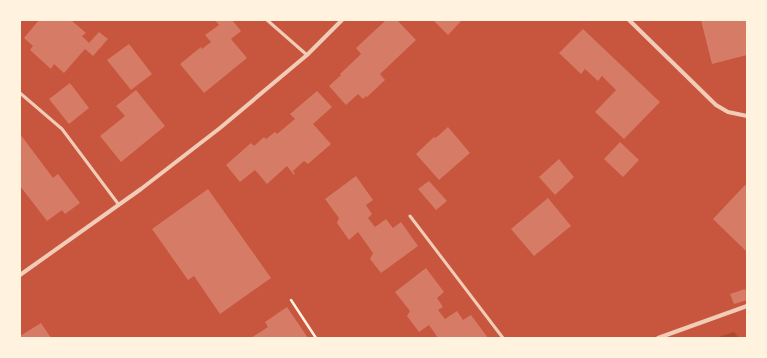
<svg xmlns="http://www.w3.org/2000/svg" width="767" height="358" font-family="'Fira Sans',sans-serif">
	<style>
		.green { fill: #ae4732 }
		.building { fill: #d67c66 }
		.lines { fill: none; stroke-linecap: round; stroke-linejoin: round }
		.path { stroke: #fff3e0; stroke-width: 2.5 }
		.service { stroke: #f1ccb7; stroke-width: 3 }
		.minor { stroke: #f1ccb7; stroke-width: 4 }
	</style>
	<rect width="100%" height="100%" fill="#c8553d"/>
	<polygon class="green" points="734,332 739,338 716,338"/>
	<g class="building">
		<polygon points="39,20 71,20 86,33 82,36 89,43 99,32 108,39 93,56 85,49 64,73 54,64 51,69 30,50 33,46 24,38"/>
		<polygon points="215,20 232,20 241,31 231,39 247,58 204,93 180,64 201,47 202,49 211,42 205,35 219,25"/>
		<polygon points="386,20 397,20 416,40 380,74 385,80 367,97 366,96 363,99 358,94 346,105 329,86 341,75 340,74 361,54 356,48"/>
		<polygon points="433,20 462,20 448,35"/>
		<polygon points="701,20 747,20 747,55 712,64"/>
		<polygon points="583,29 660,102 624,139 595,112 616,90 602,76 598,81 585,69 581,74 559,53"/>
		<polygon points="129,44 152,74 131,90 107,60"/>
		<polygon points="70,83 89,108 69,124 49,99"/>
		<polygon points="136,90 165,126 121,162 100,136 125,116 116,106"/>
		<polygon points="317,91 332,107 313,124 331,144 308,164 304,161 293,171 295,174 294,175 287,166 267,184 255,170 240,182 226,165 251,143 254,146 264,137 266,139 275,132 277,134 295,119 290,114"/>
		<polygon points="448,127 470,153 439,180 416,154 434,137 435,138 438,136"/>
		<polygon points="20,134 53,178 58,174 80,203 65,214 62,210 47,221 20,186"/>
		<polygon points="620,142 639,160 623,177 604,159"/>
		<polygon points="559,159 574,177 555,195 539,177"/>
		<polygon points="356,176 373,200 366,205 372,214 368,218 375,227 386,219 393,228 401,222 418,246 381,273 370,259 373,253 358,232 349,240 337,223 339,218 325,199"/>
		<polygon points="429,181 447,201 436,210 418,189"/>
		<polygon points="745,185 747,187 747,252 713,219"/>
		<polygon points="208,189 271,278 220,314 194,276 188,280 152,229"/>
		<polygon points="548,198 571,226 534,256 511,229"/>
		<polygon points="426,268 444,292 437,298 443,307 438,310 445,319 457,311 463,320 471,315 488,338 438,338 429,325 419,332 407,316 410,311 395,292"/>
		<polygon points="745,289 747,295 747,300 734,304 730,294"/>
		<polygon points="287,307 308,338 251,338 268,327 265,322"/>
		<polygon points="41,323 51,338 20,338 20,336"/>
	</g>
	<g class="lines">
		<polyline class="path" points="291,300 316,338"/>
		<g class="service">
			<polyline points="267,20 307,55"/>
			<polyline points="20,93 62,129 119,205"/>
			<polyline points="410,216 503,338"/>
		</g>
		<g class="minor">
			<polyline points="629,20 716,105 728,112 747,116"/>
			<polyline points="20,275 141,189 220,128 307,55 342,20"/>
			<polyline points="658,338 747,306"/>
		</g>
	</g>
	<rect width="767" height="358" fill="none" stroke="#fff3e0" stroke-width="42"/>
</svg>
